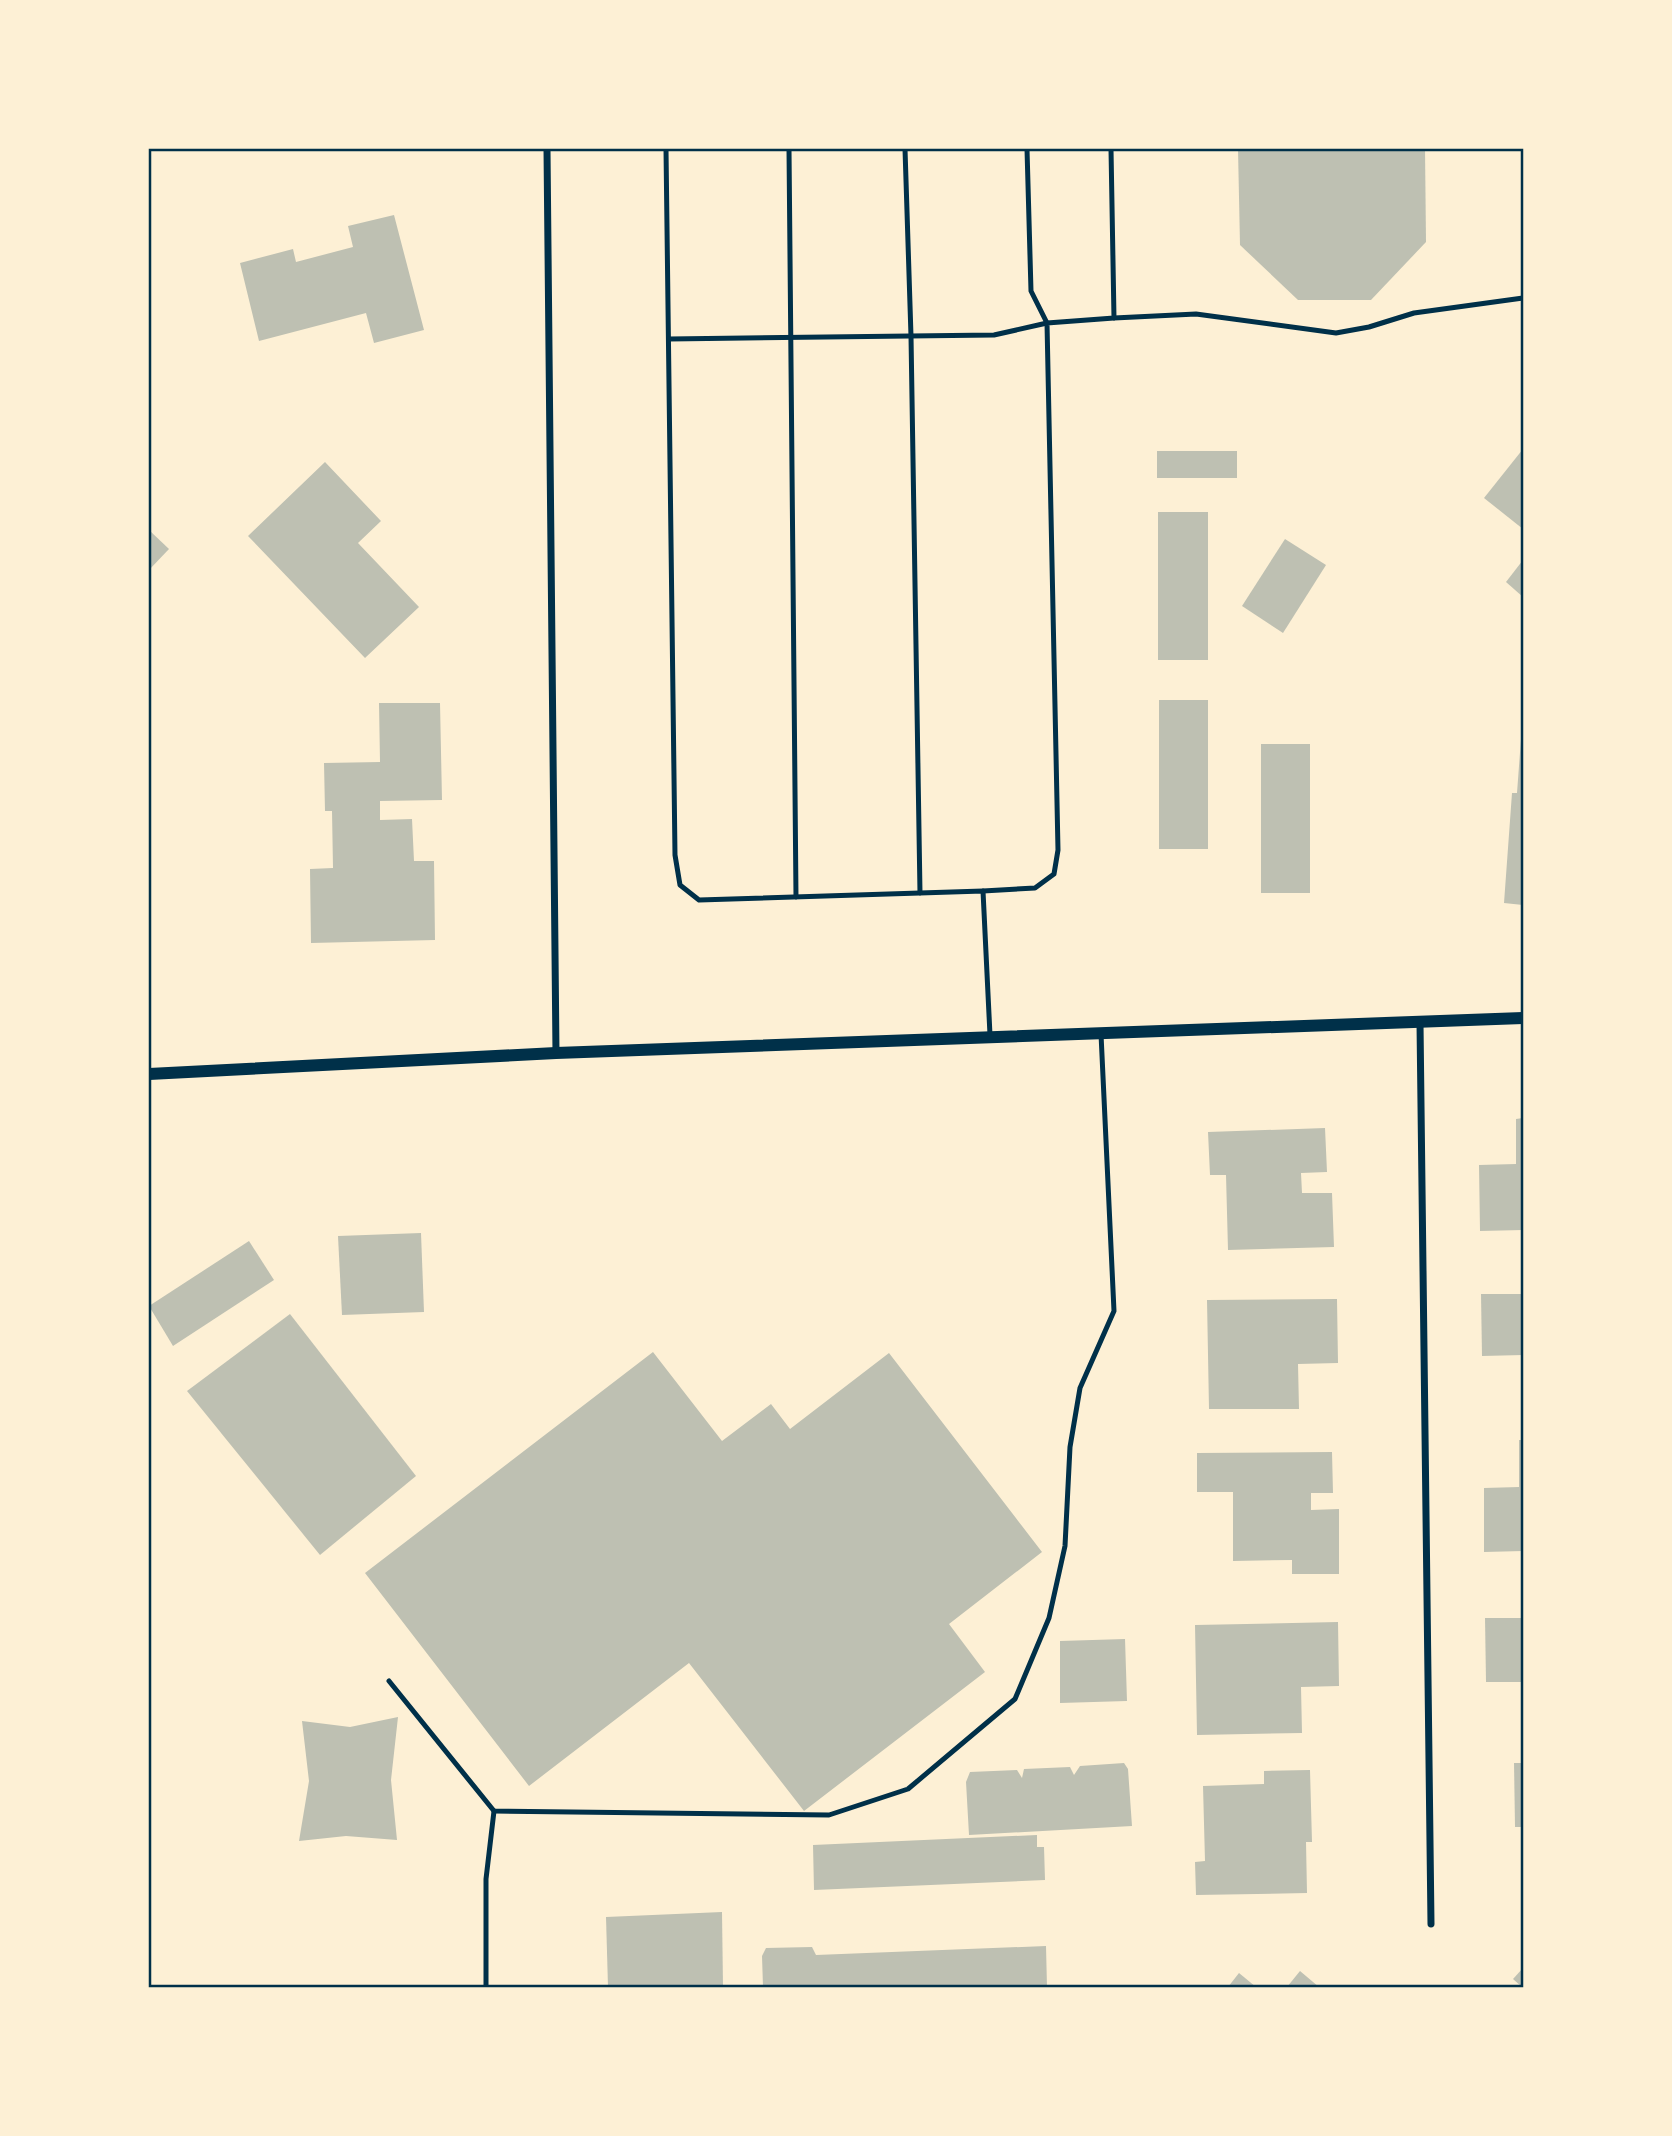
<svg xmlns="http://www.w3.org/2000/svg" width="1672" height="2136" font-family="'Roboto Condensed',sans-serif">
	<style>
		.building { fill: #bec0b2 }
		.lines { fill: none; stroke-linecap: round; stroke-linejoin: round }
		.service { stroke: #003049; stroke-width: 5 }
		.minor { stroke: #003049; stroke-width: 7 }
		.tertiary { stroke: #003049; stroke-width: 12 }
		.neatline { fill: none; stroke: #003049; stroke-width: 2.5 }
	</style>
	<rect width="100%" height="100%" fill="#fdf0d5"/>
	<g class="building">
		<polygon points="1238,149 1425,149 1426,242 1371,300 1298,300 1240,245"/>
		<polygon points="394,215 424,330 374,343 366,313 259,341 240,263 293,249 296,262 353,247 348,226"/>
		<polygon points="1523,449 1523,529 1484,498"/>
		<rect x="1157" y="451" width="80" height="27"/>
		<polygon points="325,462 381,521 358,543 419,607 365,658 248,536"/>
		<rect x="1158" y="512" width="50" height="148"/>
		<polygon points="149,530 169,549 149,570"/>
		<polygon points="1285,539 1326,565 1283,633 1242,606"/>
		<polygon points="1523,560 1523,597 1506,582"/>
		<rect x="1159" y="700" width="49" height="149"/>
		<polygon points="379,703 440,703 442,800 380,801 380,820 412,819 414,861 434,861 435,940 311,943 310,869 333,868 332,811 325,811 324,763 380,762"/>
		<polygon points="1521,739 1523,739 1523,905 1504,903 1512,793 1517,793"/>
		<rect x="1261" y="744" width="49" height="149"/>
		<polygon points="1523,1118 1523,1230 1480,1231 1479,1165 1516,1164 1516,1119"/>
		<polygon points="1325,1128 1327,1172 1301,1173 1302,1193 1332,1193 1334,1247 1228,1250 1226,1175 1210,1175 1208,1132"/>
		<polygon points="421,1233 424,1312 342,1315 338,1236"/>
		<polygon points="249,1241 274,1280 173,1346 149,1306"/>
		<polygon points="1481,1294 1523,1294 1523,1355 1482,1356"/>
		<polygon points="1337,1299 1338,1363 1298,1364 1299,1409 1209,1409 1207,1300"/>
		<polygon points="290,1314 416,1476 320,1555 187,1391"/>
		<polygon points="653,1352 722,1441 771,1404 790,1429 889,1353 1042,1552 949,1624 985,1672 804,1811 689,1663 529,1786 365,1573"/>
		<polygon points="1519,1440 1523,1440 1523,1551 1484,1552 1484,1488 1519,1487"/>
		<polygon points="1332,1452 1333,1493 1311,1493 1311,1510 1339,1509 1339,1574 1292,1574 1292,1560 1233,1561 1233,1492 1197,1492 1197,1453"/>
		<polygon points="1485,1618 1523,1618 1523,1682 1486,1682"/>
		<polygon points="1338,1622 1339,1686 1301,1687 1302,1733 1197,1735 1195,1625"/>
		<polygon points="1125,1639 1127,1701 1060,1703 1060,1641"/>
		<polygon points="398,1717 391,1780 397,1840 346,1836 299,1841 309,1781 302,1721 350,1727"/>
		<polygon points="1124,1763 1128,1769 1132,1826 969,1835 966,1782 970,1772 1017,1770 1022,1778 1024,1769 1070,1767 1074,1775 1080,1766"/>
		<polygon points="1514,1763 1523,1763 1523,1827 1515,1827"/>
		<polygon points="1310,1770 1312,1842 1306,1842 1307,1893 1196,1895 1195,1862 1205,1861 1203,1786 1264,1784 1264,1771"/>
		<polygon points="1037,1835 1037,1847 1044,1847 1045,1880 814,1890 813,1845"/>
		<polygon points="722,1912 723,1987 608,1987 606,1917"/>
		<polygon points="1046,1946 1047,1987 763,1987 762,1956 766,1948 812,1947 816,1955"/>
		<polygon points="1523,1968 1523,1987 1522,1987 1513,1979"/>
		<polygon points="1300,1971 1319,1987 1287,1987"/>
		<polygon points="1239,1973 1256,1987 1228,1987"/>
	</g>
	<g class="lines">
		<g class="service">
			<polyline points="666,149 675,855 680,885 699,900 983,891 990,1035"/>
			<polyline points="789,149 796,897"/>
			<polyline points="905,149 911,336 920,893"/>
			<polyline points="1114,318 1196,314 1336,333 1369,327 1414,313 1523,298"/>
			<polyline points="669,339 994,335 1047,323 1031,291 1027,149"/>
			<polyline points="983,891 1035,888 1054,874 1058,850 1047,323 1114,318 1111,149"/>
			<polyline points="389,1681 494,1811 829,1815 908,1789 1015,1699 1049,1618 1065,1546 1070,1447 1080,1388 1114,1311 1101,1034"/>
			<polyline points="486,1987 486,1879 494,1811"/>
		</g>
		<g class="minor">
			<polyline points="547,149 556,1053"/>
			<polyline points="1420,1023 1431,1924"/>
		</g>
		<polyline class="tertiary" points="149,1074 556,1053 1523,1018"/>
	</g>
	<rect width="1672" height="2136" fill="none" stroke="#fdf0d5" stroke-width="301"/>
	<rect x="150" y="150" width="1372" height="1836" class="neatline"/>
</svg>
